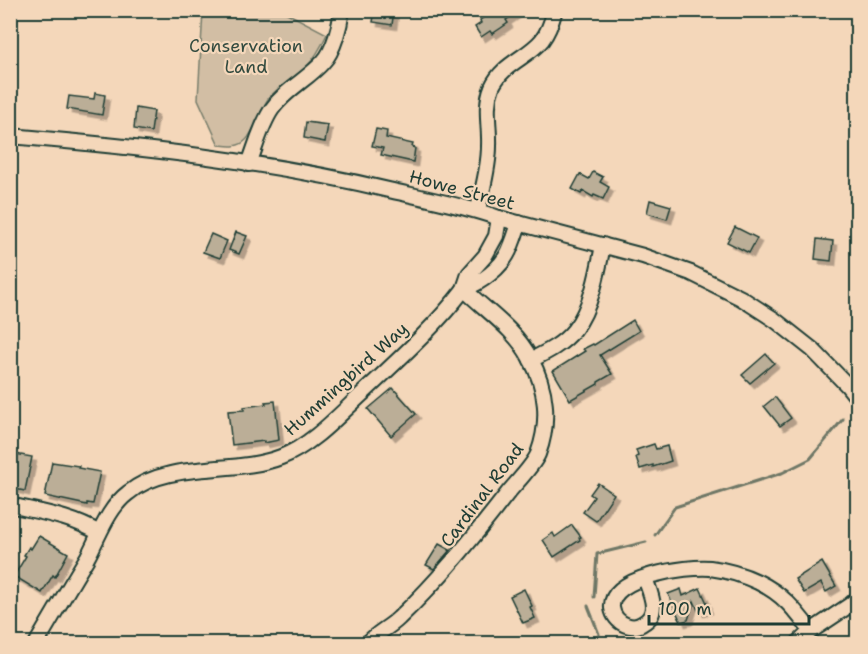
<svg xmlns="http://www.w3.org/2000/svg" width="868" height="654" font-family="'Shantell Sans',sans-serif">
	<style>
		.green { fill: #d2bea4; stroke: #787e6c; stroke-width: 1.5 }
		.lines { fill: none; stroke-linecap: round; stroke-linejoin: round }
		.stream { stroke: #6e7766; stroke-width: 3 }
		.building { fill: #bbae97; stroke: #1f3d34; stroke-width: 1.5; filter: url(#shadow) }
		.minor-casing { stroke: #1f3d34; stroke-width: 18 }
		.minor { stroke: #f4d7ba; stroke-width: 14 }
		.labels { text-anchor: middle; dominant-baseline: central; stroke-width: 4.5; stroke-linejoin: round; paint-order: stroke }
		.park-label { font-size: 18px; fill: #314a3f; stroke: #f4d7ba }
		.street-label { font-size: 18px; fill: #1f3d34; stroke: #f4d7ba }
	</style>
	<defs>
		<filter id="shadow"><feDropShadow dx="4.5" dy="4.5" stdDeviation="0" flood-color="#0004"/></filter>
	</defs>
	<rect width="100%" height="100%" fill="#f4d7ba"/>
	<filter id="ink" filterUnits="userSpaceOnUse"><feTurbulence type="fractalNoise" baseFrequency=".0167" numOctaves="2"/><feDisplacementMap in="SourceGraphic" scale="12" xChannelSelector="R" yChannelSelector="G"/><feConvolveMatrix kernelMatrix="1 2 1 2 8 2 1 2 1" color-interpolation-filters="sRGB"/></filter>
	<g filter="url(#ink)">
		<path class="green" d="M203 11H283L327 34C322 45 316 57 307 66 295 78 279 85 268 99 260 111 254 132 246 140 238 148 229 146 219 145L198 99Z"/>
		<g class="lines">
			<g class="stream">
				<polyline points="655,535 675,507 782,473 810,459 843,419"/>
				<polyline points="594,597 597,554 646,542"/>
				<polyline points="588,606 599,634 598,644"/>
			</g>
		</g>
		<g class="building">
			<polygon points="375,10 394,10 392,25 373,22"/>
			<polygon points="495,10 521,10 506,20 508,23 501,28 492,34 490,31 481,37 475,27 481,23 480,20"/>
			<polygon points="95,93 105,95 102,115 67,109 69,96 94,99"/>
			<polygon points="136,108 154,111 151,132 134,129"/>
			<polygon points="306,122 328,125 325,142 304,138"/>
			<polygon points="376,129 387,131 386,138 413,144 412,147 415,148 413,162 381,155 383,148 372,146"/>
			<polygon points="593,172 603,177 600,182 609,187 603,199 594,195 593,197 583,191 581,194 572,189 580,174 589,179"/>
			<polygon points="650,200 671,206 667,219 647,213"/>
			<polygon points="735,227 757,238 749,253 727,242"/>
			<polygon points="236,232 247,236 239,254 229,250"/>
			<polygon points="211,234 227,241 220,258 203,252"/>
			<polygon points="817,239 833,241 831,261 815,259"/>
			<polygon points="633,320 639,331 600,355 612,374 598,382 598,384 570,400 553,371 585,351 583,349 593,344 594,345"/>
			<polygon points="766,354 774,363 750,383 742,375"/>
			<polygon points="393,388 416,414 391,436 368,409"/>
			<polygon points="775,397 791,418 780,426 764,406"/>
			<polygon points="275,401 279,440 264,443 264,441 232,445 228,411 244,410 244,407 266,404 265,402"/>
			<polygon points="654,444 656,449 667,446 671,461 653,467 653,465 640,469 636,457 638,456 636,450"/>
			<polygon points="10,453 32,457 25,491 10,488"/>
			<polygon points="52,462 79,466 78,468 100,472 93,504 87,503 87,505 45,496"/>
			<polygon points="598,483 614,494 596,521 583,512 594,497 590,494"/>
			<polygon points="572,525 581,537 579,538 580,540 554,557 543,540 553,533 555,537"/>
			<polygon points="39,536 68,553 55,577 53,575 42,593 14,576 26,556 24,555 29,547 31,549"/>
			<polygon points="439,544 450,550 434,569 426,565"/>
			<polygon points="822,562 836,586 826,592 821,583 804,593 795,579"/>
			<polygon points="700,588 707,603 706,604 708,609 699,612 694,601 688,620 681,622 668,594 681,589 683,596"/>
			<polygon points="524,589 532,606 530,607 535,618 523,623 510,596"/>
		</g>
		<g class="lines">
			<defs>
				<g id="minor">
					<path d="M10 136C139 147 268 161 393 191 429 199 465 206 499 218L643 256 691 273 741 298 775 320 813 350 847 385 858 399"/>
					<path d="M249 164C256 146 261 125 272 109 286 89 308 79 323 62 334 51 340 25 342 10"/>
					<path d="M478 210C482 190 489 168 489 146 490 126 484 107 492 87 502 64 527 58 542 40 549 31 552 21 555 10"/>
					<path d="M499 218 496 236 485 256 469 274 464 289C481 283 501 268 509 251 513 242 516 233 519 223"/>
					<path d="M531 360C547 352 563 344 574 330 591 309 598 272 603 245"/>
					<path d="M10 505C40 512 73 517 99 533"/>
					<path d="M645 578C650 593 661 613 643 623 638 627 631 627 626 625 618 622 613 615 612 608 609 576 688 566 710 568 726 570 743 575 758 582 783 594 795 610 811 631"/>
					<path d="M36 644C53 615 70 586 87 558 99 536 108 508 128 493 168 460 235 475 281 457 311 446 340 414 363 393 398 360 435 327 464 289 486 311 515 329 530 358 547 388 550 422 538 454 533 466 515 484 507 494 473 538 439 580 399 618 389 628 376 633 367 644"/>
					<polyline points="797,644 811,631 850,605 858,598"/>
				</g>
			</defs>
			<use href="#minor" class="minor-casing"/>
			<use href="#minor" class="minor"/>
		</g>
	</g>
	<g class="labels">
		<g class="park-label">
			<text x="246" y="46">Conservation<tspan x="246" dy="21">Land</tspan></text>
		</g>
		<g class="street-label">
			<text transform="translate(462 190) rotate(15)">Howe Street</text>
			<text transform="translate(346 379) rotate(-42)">Hummingbird Way</text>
			<text transform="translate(482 495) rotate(-53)">Cardinal Road</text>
		</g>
	</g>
	<rect width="868" height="654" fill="none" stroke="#f4d7ba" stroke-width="36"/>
	<rect x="18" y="18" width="832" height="618" fill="none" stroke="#1f3d34" stroke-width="2" filter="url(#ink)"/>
	<path d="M649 615v9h160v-9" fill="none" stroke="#1f3d34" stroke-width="3"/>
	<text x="658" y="615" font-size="18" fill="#1f3d34" stroke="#f4d7ba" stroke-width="4.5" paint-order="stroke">100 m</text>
</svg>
